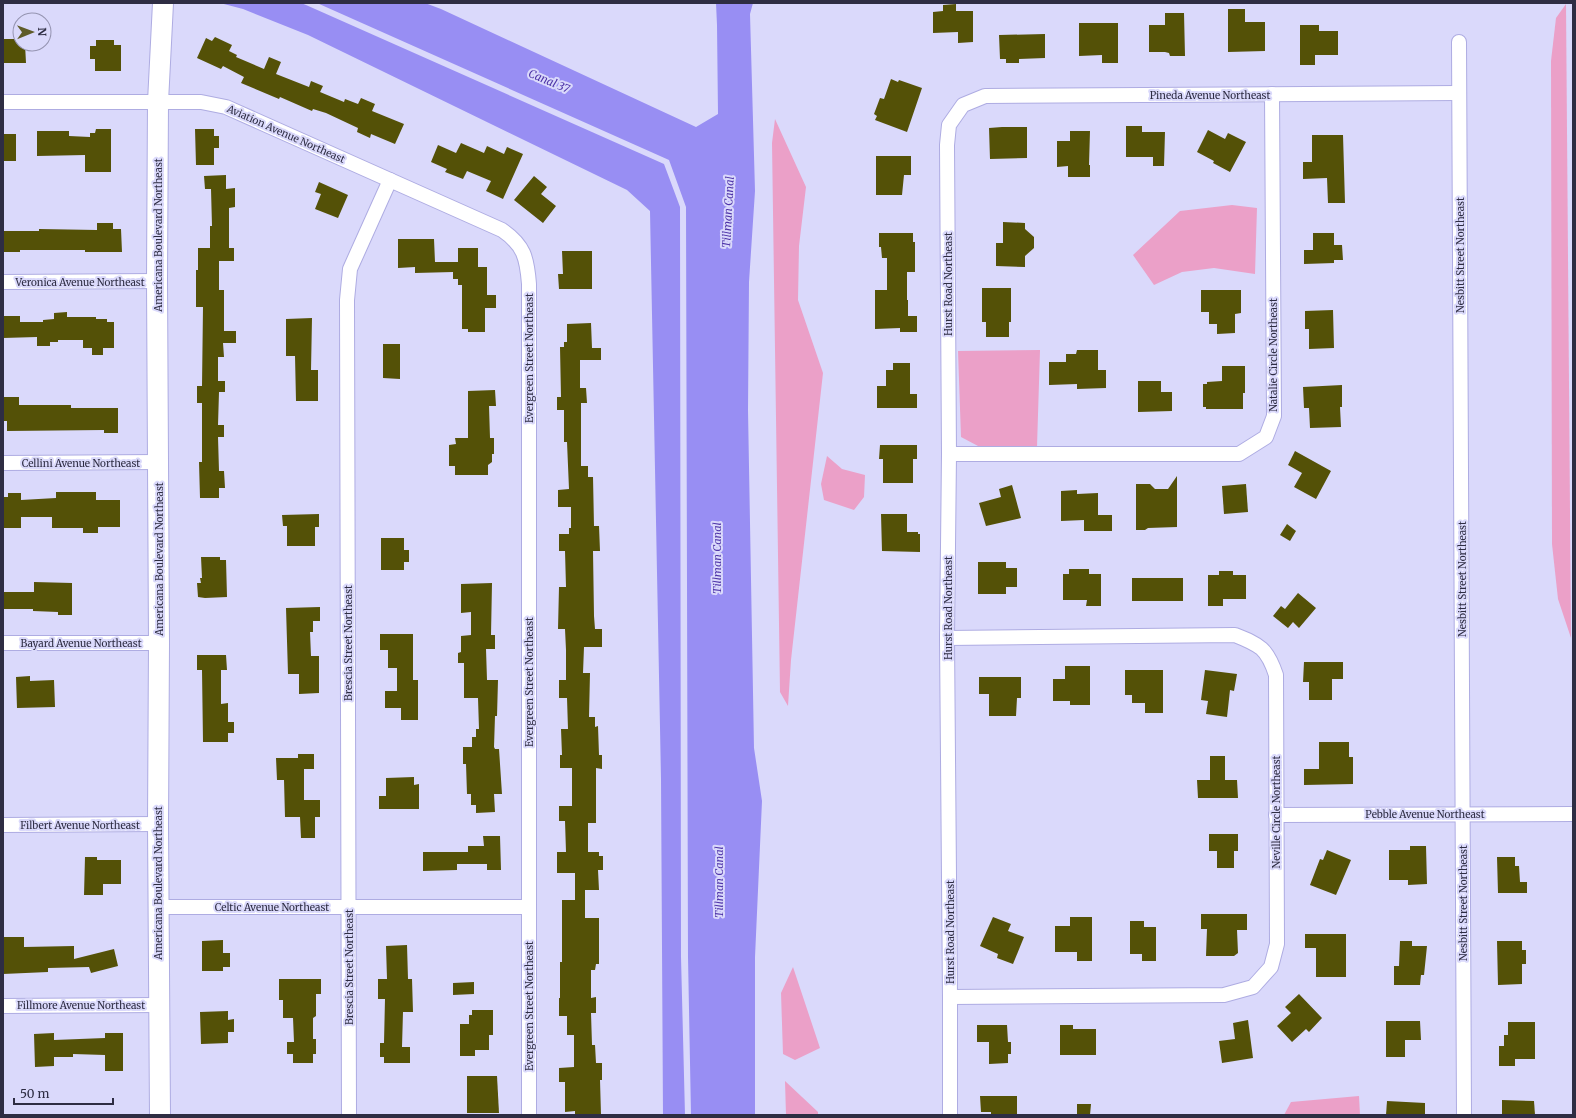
<svg xmlns="http://www.w3.org/2000/svg" width="1576" height="1118" font-family="Merriweather,serif">
	<style>
		.green { fill: #eba0c8 }
		.water { fill: #988ef3 }
		.building { fill: #545107 }
		.lines { fill: none; stroke-linecap: round; stroke-linejoin: round }
		.street-casing { stroke: #aeace2; stroke-width: 16 }
		.secondary-casing { stroke: #aeace2; stroke-width: 22 }
		.street { stroke: #fff; stroke-width: 14 }
		.secondary { stroke: #fff; stroke-width: 20 }
		.labels { text-anchor: middle; dominant-baseline: central; stroke-width: 4; stroke-linejoin: round; paint-order: stroke }
		.street-label { font-size: 10px; fill: #2e2d43; stroke: #dad9fb }
		.water-label { font-size: 11px; font-style: italic; fill: #4e34a8; stroke: #dad9fb }
	</style>
	<rect width="100%" height="100%" fill="#dad9fb"/>
	<g class="green">
		<polygon points="1566,4 1571,638 1558,599 1552,544 1551,61 1556,18"/>
		<polygon points="775,119 806,187 799,246 798,300 823,373 791,660 788,706 780,692 772,143"/>
		<polygon points="1232,205 1257,208 1255,274 1214,268 1182,272 1154,285 1133,255 1180,211"/>
		<polygon points="1040,350 1037,447 978,446 961,437 958,351"/>
		<polygon points="827,456 842,469 865,475 864,497 854,510 824,500 821,484"/>
		<polygon points="793,967 820,1048 795,1060 783,1054 781,993"/>
		<polygon points="785,1081 818,1112 818,1115 786,1115"/>
		<polygon points="1359,1096 1360,1115 1284,1115 1291,1102"/>
	</g>
	<g class="water">
		<polygon points="220,3 301,3 306,5 664,164 680,207 681,957 685,1115 663,1115 661,779 650,211 627,190 308,35 243,9"/>
		<polygon points="317,3 425,3 441,9 696,127 718,114 717,25 716,3 753,3 750,14 755,191 749,282 748,410 754,748 762,801 755,957 755,1115 691,1115 688,957 686,207 669,160"/>
	</g>
	<g class="building">
		<polygon points="956,4 956,11 973,11 973,42 958,43 958,32 933,33 933,12 943,11 943,5"/>
		<polygon points="1228,9 1245,9 1245,22 1265,22 1265,51 1228,52"/>
		<polygon points="1165,13 1184,13 1185,56 1170,56 1169,53 1165,52 1149,52 1149,25 1165,25"/>
		<polygon points="1079,23 1118,23 1118,63 1102,63 1102,55 1079,56"/>
		<polygon points="1300,25 1319,25 1319,31 1338,31 1338,55 1315,55 1315,65 1300,65"/>
		<polygon points="1045,34 1045,58 1019,59 1019,63 1006,63 1006,59 1000,59 999,35"/>
		<polygon points="215,37 232,45 229,51 237,55 236,57 264,69 269,57 281,62 276,74 309,87 311,81 323,86 320,92 344,102 345,99 358,104 361,98 375,104 372,111 404,124 395,144 371,134 370,138 357,132 358,128 326,113 313,109 312,111 280,97 279,99 241,83 244,77 223,66 221,69 197,58 206,38 212,41"/>
		<polygon points="3,39 20,39 20,44 25,44 26,63 3,63"/>
		<polygon points="96,40 114,40 114,45 121,45 121,71 95,71 95,59 90,59 90,46 96,46"/>
		<polygon points="891,79 898,82 899,80 922,88 907,132 875,120 877,116 874,114 880,98 884,99"/>
		<polygon points="1126,126 1142,126 1142,132 1165,132 1164,166 1153,166 1153,157 1126,157"/>
		<polygon points="1002,127 1027,127 1027,158 990,159 989,128"/>
		<polygon points="96,129 111,129 111,172 85,172 85,155 37,156 37,131 69,131 69,136 90,137 90,133 95,133"/>
		<polygon points="195,129 214,129 214,136 219,136 219,148 214,148 214,165 196,165"/>
		<polygon points="1208,130 1225,139 1228,133 1246,142 1230,172 1213,163 1214,161 1197,152"/>
		<polygon points="1070,131 1090,131 1089,165 1090,165 1090,177 1068,177 1068,166 1057,167 1057,141 1070,141"/>
		<rect x="3" y="134" width="13" height="27"/>
		<polygon points="1312,135 1343,135 1345,203 1328,203 1327,178 1303,179 1303,162 1312,162"/>
		<polygon points="461,143 484,153 487,146 504,154 507,147 523,154 503,199 486,191 491,181 467,171 463,179 445,172 447,169 431,162 438,145 456,153"/>
		<polygon points="876,156 911,156 911,175 904,175 902,195 876,195"/>
		<polygon points="226,175 226,189 235,188 235,207 229,208 229,248 234,248 234,261 219,261 219,290 224,290 224,331 236,331 236,343 223,343 224,357 218,357 218,381 225,381 225,392 219,392 218,425 224,425 224,437 218,437 219,471 224,471 225,488 219,488 219,498 200,498 199,462 202,462 202,403 197,403 197,386 202,386 203,307 196,307 196,270 198,270 198,248 210,248 210,226 212,226 211,189 205,189 204,176"/>
		<polygon points="534,176 547,187 541,194 556,206 543,223 514,200"/>
		<polygon points="319,182 348,195 338,218 315,209 321,194 315,192"/>
		<polygon points="1003,222 1025,223 1025,229 1034,237 1034,248 1025,256 1025,267 996,266 996,243 1003,243"/>
		<polygon points="97,223 113,223 113,229 121,229 122,252 85,252 85,250 20,250 20,252 3,252 3,231 39,231 39,229 97,230"/>
		<polygon points="879,233 913,233 913,242 915,242 915,272 907,272 907,300 908,300 908,316 917,316 917,332 900,332 900,328 875,329 875,290 887,290 887,258 882,258 881,247 879,247"/>
		<polygon points="1313,233 1334,233 1334,245 1342,245 1343,260 1334,260 1334,263 1304,264 1304,250 1313,250"/>
		<polygon points="398,239 434,239 435,262 458,262 458,248 478,248 478,267 487,267 487,295 496,295 496,308 485,308 485,332 468,332 468,329 462,329 462,285 458,285 458,279 453,279 453,272 415,273 415,267 398,268"/>
		<polygon points="562,251 592,251 592,289 559,289 558,274 563,274"/>
		<polygon points="982,288 1011,288 1011,322 1009,322 1009,337 986,337 986,322 982,322"/>
		<polygon points="1201,290 1241,290 1241,313 1235,314 1235,333 1217,334 1217,324 1209,324 1209,312 1201,312"/>
		<polygon points="1333,310 1334,348 1309,349 1309,329 1305,329 1305,311"/>
		<polygon points="67,312 67,317 96,317 96,319 107,319 107,322 114,322 114,348 103,348 103,355 92,355 92,348 83,348 83,340 58,340 58,342 50,342 50,346 37,346 37,337 3,338 3,316 20,316 20,322 43,322 43,320 54,319 54,313"/>
		<polygon points="312,318 311,370 318,370 318,401 296,401 295,356 286,356 286,319"/>
		<polygon points="591,323 592,348 601,348 601,360 580,360 580,388 586,388 587,403 581,403 581,466 588,466 588,477 593,477 594,526 599,526 600,551 593,551 594,616 595,629 602,629 602,647 584,647 583,673 590,673 589,717 595,717 595,727 598,726 599,755 602,755 602,769 596,768 596,823 588,823 588,852 599,852 599,856 603,856 603,870 598,870 599,890 585,890 585,918 599,918 599,964 596,964 595,970 591,970 591,998 596,997 596,1013 591,1013 592,1045 595,1045 596,1063 602,1063 602,1080 600,1080 601,1115 575,1115 575,1111 565,1112 565,1082 559,1082 559,1068 574,1067 574,1035 567,1035 567,1016 559,1016 559,998 560,998 560,962 562,962 562,900 575,900 575,873 557,873 557,852 566,852 565,821 559,821 559,806 572,806 572,768 560,768 560,755 562,755 561,729 568,729 567,698 559,698 559,680 566,680 566,650 565,629 558,629 559,587 566,587 565,551 559,551 559,534 569,534 569,528 571,528 571,507 558,507 558,490 569,489 567,442 564,442 564,410 557,410 557,397 561,397 560,347 564,347 564,342 567,342 567,324"/>
		<polygon points="383,344 400,344 400,379 383,378"/>
		<polygon points="1077,350 1098,350 1098,370 1106,370 1106,388 1077,389 1077,384 1049,385 1049,362 1066,362 1066,354 1076,354"/>
		<polygon points="893,363 910,363 910,394 917,394 917,408 877,408 877,386 886,386 886,370 893,370"/>
		<polygon points="1222,366 1245,366 1245,393 1243,393 1243,409 1206,409 1206,407 1203,407 1203,384 1207,384 1207,382 1222,381"/>
		<polygon points="1138,381 1161,381 1161,392 1172,392 1172,411 1138,412"/>
		<polygon points="1342,385 1342,407 1340,407 1341,427 1310,428 1309,408 1304,408 1303,387"/>
		<polygon points="495,390 496,406 489,406 490,438 494,438 494,454 492,454 492,462 488,465 488,475 455,475 455,466 449,466 449,445 456,444 455,438 468,438 468,391"/>
		<polygon points="3,397 19,397 19,405 71,405 71,408 118,408 118,433 104,433 104,430 7,431 7,421 3,421"/>
		<polygon points="880,445 917,445 917,459 913,459 913,483 883,483 883,459 879,459"/>
		<polygon points="1295,451 1331,471 1316,499 1294,487 1302,473 1288,465"/>
		<polygon points="1177,476 1177,527 1148,528 1145,530 1136,530 1136,484 1150,484 1155,489 1168,489"/>
		<polygon points="1246,484 1248,512 1224,514 1222,486"/>
		<polygon points="1012,485 1021,518 986,526 979,503 1001,497 999,489"/>
		<polygon points="1077,490 1077,494 1098,493 1098,515 1112,515 1112,531 1084,531 1084,520 1061,521 1061,491"/>
		<polygon points="56,492 96,492 96,500 120,500 120,527 98,527 98,533 83,533 83,528 52,528 52,517 21,517 21,528 3,528 3,497 8,497 8,493 21,493 21,500 56,498"/>
		<polygon points="319,514 319,527 315,527 315,546 287,546 287,526 283,526 282,515"/>
		<polygon points="881,514 907,514 907,532 918,532 918,534 920,534 920,552 882,551"/>
		<polygon points="1287,524 1296,531 1290,541 1280,535"/>
		<polygon points="381,538 404,538 404,550 409,550 409,562 404,562 404,570 381,570"/>
		<polygon points="201,557 220,557 220,560 226,560 227,597 205,598 198,597 197,583 201,583 200,578 202,578"/>
		<polygon points="978,562 1006,562 1006,568 1017,568 1017,587 1006,587 1006,594 978,594"/>
		<polygon points="1069,569 1089,569 1089,574 1101,574 1101,606 1086,606 1087,600 1063,600 1063,574 1069,574"/>
		<polygon points="1219,571 1233,571 1233,575 1246,575 1246,599 1223,599 1223,606 1208,606 1208,575 1219,575"/>
		<rect x="1132" y="578" width="51" height="23"/>
		<polygon points="34,582 72,583 72,615 58,615 58,612 33,611 33,609 3,609 3,592 34,592"/>
		<polygon points="492,583 491,635 495,635 495,649 486,649 487,680 498,680 497,716 495,716 494,747 495,749 499,749 502,794 494,794 495,812 476,813 476,805 471,805 471,794 467,794 466,764 463,764 463,747 472,747 472,737 476,737 476,729 479,729 478,698 464,698 464,663 458,663 458,653 461,652 461,636 471,635 471,612 461,613 461,584"/>
		<polygon points="1298,593 1316,608 1299,628 1293,622 1288,628 1273,616 1281,606 1285,609"/>
		<polygon points="320,607 320,621 313,621 313,632 310,632 311,656 319,656 319,693 299,694 299,674 288,674 286,608"/>
		<polygon points="380,634 413,634 413,680 418,680 418,720 401,720 401,708 385,708 385,691 397,691 397,668 388,668 388,650 380,650"/>
		<polygon points="197,655 226,655 227,670 221,670 221,704 228,703 228,722 234,722 234,733 228,733 228,742 203,742 202,670 197,670"/>
		<polygon points="1304,662 1343,662 1343,679 1332,679 1332,700 1309,700 1309,682 1303,682"/>
		<polygon points="1065,666 1090,666 1090,705 1070,705 1070,701 1053,701 1053,679 1065,679"/>
		<polygon points="1125,670 1163,670 1163,713 1145,713 1145,703 1132,703 1132,695 1125,695"/>
		<polygon points="1205,670 1237,674 1234,691 1230,690 1227,717 1206,714 1208,701 1201,700"/>
		<polygon points="30,676 30,681 54,680 55,707 17,708 16,677"/>
		<polygon points="979,677 1021,677 1021,698 1017,698 1016,716 989,716 989,694 979,694"/>
		<polygon points="1319,742 1349,742 1349,757 1353,757 1353,784 1304,785 1304,769 1319,769"/>
		<polygon points="298,754 314,754 314,769 304,769 304,800 320,800 320,817 315,817 315,838 301,838 300,817 285,817 284,780 277,780 276,758 298,758"/>
		<polygon points="1210,756 1225,756 1225,780 1237,780 1238,798 1198,798 1197,780 1210,780"/>
		<polygon points="414,777 414,785 419,784 419,809 379,809 379,796 386,796 386,778"/>
		<polygon points="1209,834 1238,834 1238,851 1234,851 1234,868 1217,868 1217,851 1209,851"/>
		<polygon points="483,836 500,836 501,870 487,870 487,864 457,864 457,870 423,871 423,852 468,852 468,846 484,846"/>
		<polygon points="1410,846 1426,846 1427,884 1408,885 1408,880 1389,880 1389,850 1410,850"/>
		<polygon points="1327,850 1351,860 1336,895 1310,885 1320,859 1323,860"/>
		<polygon points="85,857 97,857 97,860 121,860 121,884 103,884 103,895 84,895"/>
		<polygon points="1497,857 1515,857 1515,866 1519,866 1520,882 1527,882 1527,893 1498,893"/>
		<polygon points="1201,914 1247,914 1247,930 1237,930 1238,953 1234,956 1206,956 1207,929 1201,929"/>
		<polygon points="993,917 1011,924 1008,931 1024,937 1013,964 997,958 998,954 980,946"/>
		<polygon points="1070,917 1092,917 1092,961 1077,961 1077,952 1055,952 1055,926 1070,926"/>
		<polygon points="1130,921 1144,921 1144,927 1156,927 1156,961 1142,961 1142,954 1130,954"/>
		<polygon points="1305,934 1346,934 1346,977 1316,977 1316,948 1305,948"/>
		<polygon points="3,937 24,937 24,947 74,946 74,959 114,949 118,966 91,973 89,967 48,968 48,972 3,974"/>
		<polygon points="223,940 223,953 230,953 230,967 223,967 223,971 202,971 202,941"/>
		<polygon points="1400,941 1412,941 1412,946 1427,946 1424,975 1421,975 1420,985 1394,985 1394,966 1399,966"/>
		<polygon points="1497,941 1522,941 1522,950 1526,950 1526,964 1522,964 1522,984 1498,985"/>
		<polygon points="407,945 408,979 412,979 413,1012 403,1012 402,1047 410,1047 410,1063 384,1063 384,1057 380,1057 380,1043 384,1043 385,999 378,999 378,979 387,979 386,946"/>
		<polygon points="279,979 321,979 321,994 316,994 316,1016 313,1018 313,1039 316,1039 316,1054 313,1054 313,1063 293,1063 293,1054 287,1054 287,1042 294,1042 293,1018 283,1018 283,1000 279,1000"/>
		<polygon points="474,982 474,994 453,995 453,983"/>
		<polygon points="1299,994 1322,1018 1309,1032 1306,1029 1292,1042 1277,1026 1291,1013 1285,1007"/>
		<polygon points="472,1010 493,1010 493,1035 489,1035 489,1050 475,1050 475,1056 460,1056 460,1024 469,1024 469,1015 472,1015"/>
		<polygon points="228,1011 228,1020 234,1019 234,1032 228,1032 228,1043 201,1044 200,1012"/>
		<polygon points="1248,1020 1253,1058 1222,1063 1219,1041 1235,1039 1233,1023"/>
		<polygon points="1386,1021 1420,1021 1421,1040 1405,1040 1405,1057 1386,1057"/>
		<polygon points="1508,1022 1535,1022 1535,1059 1515,1059 1515,1066 1499,1066 1499,1046 1504,1046 1504,1035 1508,1035"/>
		<polygon points="977,1025 1007,1025 1008,1042 1011,1042 1011,1054 1008,1054 1008,1063 989,1064 989,1042 977,1042"/>
		<polygon points="1060,1025 1073,1025 1073,1029 1096,1029 1096,1055 1060,1055"/>
		<polygon points="54,1033 54,1040 105,1038 105,1033 123,1033 123,1071 105,1071 105,1055 73,1054 73,1057 54,1057 54,1066 35,1067 34,1034"/>
		<polygon points="467,1076 497,1076 499,1113 467,1113"/>
		<polygon points="980,1096 1017,1096 1017,1115 991,1115 991,1112 981,1112"/>
		<polygon points="1502,1100 1534,1101 1535,1115 1502,1115"/>
		<polygon points="1387,1101 1425,1103 1425,1115 1386,1115"/>
		<polygon points="1077,1104 1091,1104 1090,1115 1077,1115"/>
	</g>
	<g class="lines">
		<defs>
			<g id="street">
				<polyline points="1459,42 1464,1115"/>
				<path d="M3 102H201L226 107 502 230C524 245 527 258 529 284V1115"/>
				<polyline points="3,282 157,281"/>
				<polyline points="949,454 1239,454 1266,437 1274,416 1272,94"/>
				<polyline points="3,463 158,462"/>
				<path d="M947 638 1235 635C1260 645 1267 648 1276 675L1277 944 1271 967 1253 987 1224 995 950 997"/>
				<polyline points="3,643 159,643"/>
				<polyline points="1276,815 1573,814"/>
				<polyline points="3,825 158,824"/>
				<polyline points="158,907 529,907"/>
				<polyline points="3,1006 159,1005"/>
				<polyline points="349,1115 347,300 350,269 390,180"/>
				<polyline points="950,1115 950,997 947,638 949,454 947,145 949,125 963,105 985,96 1459,93"/>
			</g>
			<polyline id="secondary" points="160,1115 158,824 159,643 157,281 158,102 163,3"/>
		</defs>
		<use href="#street" class="street-casing"/>
		<use href="#secondary" class="secondary-casing"/>
		<use href="#street" class="street"/>
		<use href="#secondary" class="secondary"/>
	</g>
	<g class="labels">
		<g class="street-label">
			<text x="1210" y="95">Pineda Avenue Northeast</text>
			<text transform="translate(286 134) rotate(24)">Aviation Avenue Northeast</text>
			<text transform="translate(158 235) rotate(-90)">Americana Boulevard Northeast</text>
			<text transform="translate(1460 255) rotate(-90)">Nesbitt Street Northeast</text>
			<text x="80" y="282">Veronica Avenue Northeast</text>
			<text transform="translate(948 284) rotate(-90)">Hurst Road Northeast</text>
			<text transform="translate(1273 355) rotate(-90)">Natalie Circle Northeast</text>
			<text transform="translate(529 358) rotate(-90)">Evergreen Street Northeast</text>
			<text x="81" y="463">Cellini Avenue Northeast</text>
			<text transform="translate(159 559) rotate(-90)">Americana Boulevard Northeast</text>
			<text transform="translate(1462 579) rotate(-90)">Nesbitt Street Northeast</text>
			<text transform="translate(948 608) rotate(-90)">Hurst Road Northeast</text>
			<text x="81" y="643">Bayard Avenue Northeast</text>
			<text transform="translate(348 643) rotate(-90)">Brescia Street Northeast</text>
			<text transform="translate(529 682) rotate(-90)">Evergreen Street Northeast</text>
			<text transform="translate(1276 812) rotate(-90)">Neville Circle Northeast</text>
			<text x="1425" y="814">Pebble Avenue Northeast</text>
			<text x="80" y="825">Filbert Avenue Northeast</text>
			<text transform="translate(158 883) rotate(-90)">Americana Boulevard Northeast</text>
			<text transform="translate(1463 903) rotate(-90)">Nesbitt Street Northeast</text>
			<text x="272" y="907">Celtic Avenue Northeast</text>
			<text transform="translate(950 932) rotate(-90)">Hurst Road Northeast</text>
			<text transform="translate(349 967) rotate(-90)">Brescia Street Northeast</text>
			<text x="81" y="1005">Fillmore Avenue Northeast</text>
			<text transform="translate(529 1006) rotate(-90)">Evergreen Street Northeast</text>
		</g>
		<g class="water-label">
			<text transform="translate(549 81) rotate(23)">Canal 37</text>
			<text transform="translate(728 212) rotate(-87)">Tillman Canal</text>
			<text transform="translate(717 558) rotate(-90)">Tillman Canal</text>
			<text transform="translate(719 882) rotate(-90)">Tillman Canal</text>
		</g>
	</g>
	<rect width="1576" height="1118" fill="none" stroke="#2e2d43" stroke-width="8"/>
	<g transform="translate(32 32) rotate(89)"><circle r="19" fill="#dad9fb" stroke="#9594b1"/>
	<path d="M0-3L7 15L0 10L-7 15Z" fill="#5f5c29"/>
	<text y="-6" font-size="11" font-weight="bold" text-anchor="middle" fill="#2e2d43">N</text>
	</g>
	<path d="M14 1098v6h99v-6" fill="none" stroke="#2e2d43" stroke-width="2"/>
	<text x="20" y="1098" font-size="12" fill="#2e2d43" stroke="#dad9fb" stroke-width="3" paint-order="stroke">50 m</text>
</svg>
